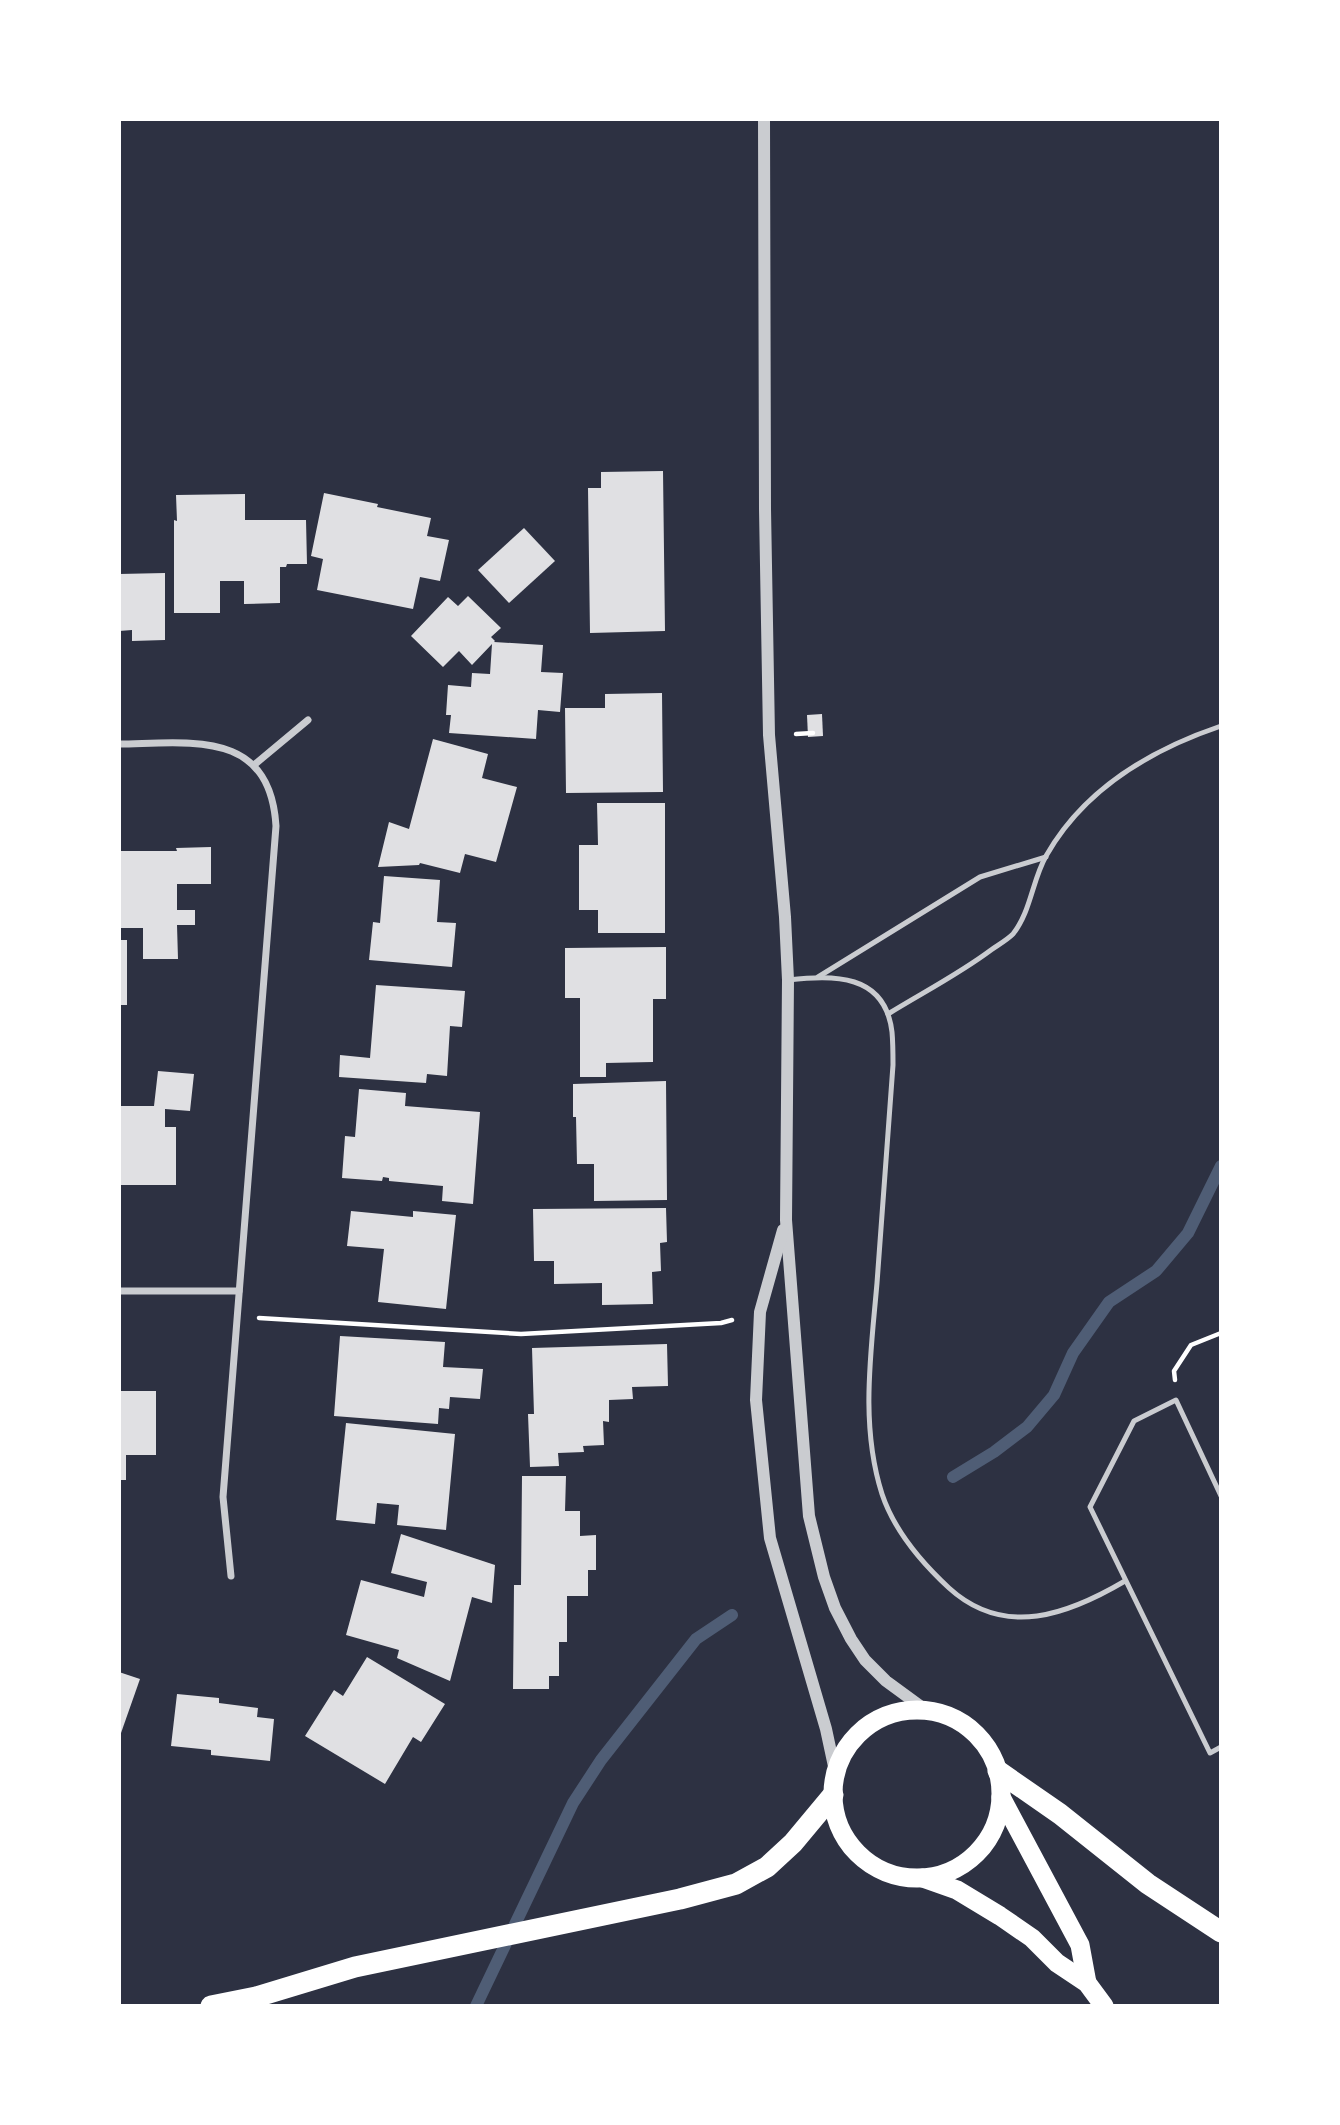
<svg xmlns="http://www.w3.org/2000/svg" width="1340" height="2125" font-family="Cabin,sans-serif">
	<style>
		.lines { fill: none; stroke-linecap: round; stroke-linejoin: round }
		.stream { stroke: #4f5d75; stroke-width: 12 }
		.building { fill: #e0e0e3 }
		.path { stroke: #fff; stroke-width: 4.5 }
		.service { stroke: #caccd0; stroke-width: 5 }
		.minor { stroke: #caccd0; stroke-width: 7 }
		.tertiary { stroke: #caccd0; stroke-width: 12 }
		.trunk { stroke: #fff; stroke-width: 19 }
		.motorway { stroke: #fff; stroke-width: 21 }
	</style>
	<rect width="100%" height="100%" fill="#2d3142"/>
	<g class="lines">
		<g class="stream">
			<polyline points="953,1477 994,1452 1027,1427 1054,1395 1073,1353 1109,1302 1156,1271 1188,1233 1221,1166"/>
			<polyline points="476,2006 573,1803 601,1760 696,1639 732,1615"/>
		</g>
	</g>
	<g class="building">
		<polygon points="663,471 665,631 590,633 588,488 601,488 601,472"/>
		<polygon points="324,493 378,504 377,507 431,518 427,536 449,540 440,581 420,577 413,609 317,590 323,559 311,556"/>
		<polygon points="245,494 245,520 306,520 307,564 287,564 286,567 280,567 280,603 244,604 244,581 220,581 220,613 174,613 174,520 177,521 176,495"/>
		<polygon points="524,528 555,561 509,603 478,570"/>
		<polygon points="165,573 165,640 132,641 132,630 119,631 119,574"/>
		<polygon points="468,596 501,628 491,637 495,641 494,642 543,645 541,672 563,673 560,712 538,710 536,739 449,733 451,715 446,715 448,685 471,687 472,673 490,674 492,644 472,665 459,651 443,667 411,636 448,597 458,606"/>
		<polygon points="662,693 663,792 566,793 565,708 605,708 605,694"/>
		<polygon points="822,714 823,736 808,737 807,715"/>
		<polygon points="433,739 488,754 482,778 517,787 496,862 465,854 460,873 420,863 419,865 378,867 389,822 409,829"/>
		<polygon points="597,803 665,803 665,933 598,933 598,910 579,910 579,845 598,845"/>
		<polygon points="211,847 211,884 177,884 177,910 195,910 195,925 177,925 178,959 143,959 143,928 119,928 119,851 177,851 176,848"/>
		<polygon points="384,876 440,880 437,922 456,923 452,967 369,960 373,922 380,923"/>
		<rect x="119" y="940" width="8" height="65"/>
		<polygon points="666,947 666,999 653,999 653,1062 606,1063 606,1077 580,1077 580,998 565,998 565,948"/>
		<polygon points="376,985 465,991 462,1027 450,1026 447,1076 427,1074 426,1083 339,1077 340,1055 370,1058"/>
		<polygon points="158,1071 194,1074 190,1111 165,1109 165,1127 176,1127 176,1185 119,1185 119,1106 154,1106"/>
		<polygon points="666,1081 667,1200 594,1201 594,1164 577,1164 576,1117 573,1117 573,1084"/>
		<polygon points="359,1089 406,1093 405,1106 480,1112 473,1204 442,1201 443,1186 389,1181 389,1178 383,1177 382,1181 342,1178 345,1136 355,1137"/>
		<polygon points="666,1208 667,1242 660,1243 661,1271 652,1272 653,1304 602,1305 602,1283 554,1284 554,1261 534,1261 533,1209"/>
		<polygon points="351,1211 413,1217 413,1211 456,1215 446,1309 378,1302 384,1249 347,1246"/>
		<polygon points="340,1336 445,1342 443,1367 483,1369 480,1399 450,1397 449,1409 439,1408 438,1424 334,1416"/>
		<polygon points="667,1344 668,1386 632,1387 633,1399 609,1400 609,1422 603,1421 604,1445 583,1446 584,1452 558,1453 559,1466 530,1467 528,1414 534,1414 532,1348"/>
		<polygon points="119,1391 156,1391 156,1455 126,1455 126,1480 119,1480"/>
		<polygon points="346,1423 455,1434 446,1530 397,1525 399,1505 377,1503 375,1524 336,1520"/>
		<polygon points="522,1476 566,1476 565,1511 580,1511 580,1536 596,1535 596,1570 588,1570 588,1596 567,1596 567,1642 559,1642 559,1676 549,1676 549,1689 513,1689 514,1585 521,1585"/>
		<polygon points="401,1534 495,1565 492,1603 472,1597 450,1681 397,1658 399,1650 346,1635 361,1580 424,1597 427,1582 391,1573"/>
		<polygon points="367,1657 445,1704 421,1742 413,1737 385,1784 305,1736 334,1690 343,1696"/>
		<polygon points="119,1672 140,1679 121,1733 119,1733"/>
		<polygon points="177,1694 219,1698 219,1703 258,1708 257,1717 274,1719 270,1761 211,1755 211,1750 171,1746"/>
	</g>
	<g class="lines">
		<g class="path">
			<polyline points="796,734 813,733"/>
			<polyline points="259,1318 521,1334 721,1323 732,1320"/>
			<polyline points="1175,1380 1174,1371 1191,1345 1221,1333"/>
		</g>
		<g class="service">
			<polyline points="818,977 980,877 1046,857"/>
			<path d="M788 980C833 975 885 973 892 1032 893 1043 893 1054 893 1065 888 1138 882 1210 877 1283 871 1353 860 1425 882 1494 894 1530 922 1563 949 1588 1005 1639 1069 1614 1125 1581"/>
			<path d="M888 1014C922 993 959 974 991 950 998 945 1007 940 1013 934 1031 911 1032 881 1046 856 1084 789 1150 750 1221 726"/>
			<polyline points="1221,1496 1176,1400 1134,1421 1090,1507 1210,1753 1221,1747"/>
		</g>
		<g class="minor">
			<path d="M119 744C192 743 270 729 276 826L223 1497 231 1576"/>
			<polyline points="254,765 308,720"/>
			<polyline points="119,1291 239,1291"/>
		</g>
		<g class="tertiary">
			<polyline points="764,119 765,509 769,735 785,917 788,980 786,1220 809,1516 824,1577 835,1608 851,1639 865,1660 886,1681 927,1711"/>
			<polyline points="783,1230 760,1312 756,1400 770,1538 826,1729 835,1771"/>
		</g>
		<g class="trunk">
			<circle cx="917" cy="1794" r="84"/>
			<polyline points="1001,1797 1080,1945 1087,1983"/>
			<polyline points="923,1878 957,1890 1000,1916 1032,1938 1057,1963 1087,1983 1104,2006"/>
		</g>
		<g class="motorway">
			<polyline points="998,1771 1060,1814 1148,1884 1221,1932"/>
			<polyline points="211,2006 256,1997 355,1967 680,1899 736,1884 767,1867 793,1843 833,1795"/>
		</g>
	</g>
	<rect width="1340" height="2125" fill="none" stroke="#ffffff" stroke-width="242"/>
</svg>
